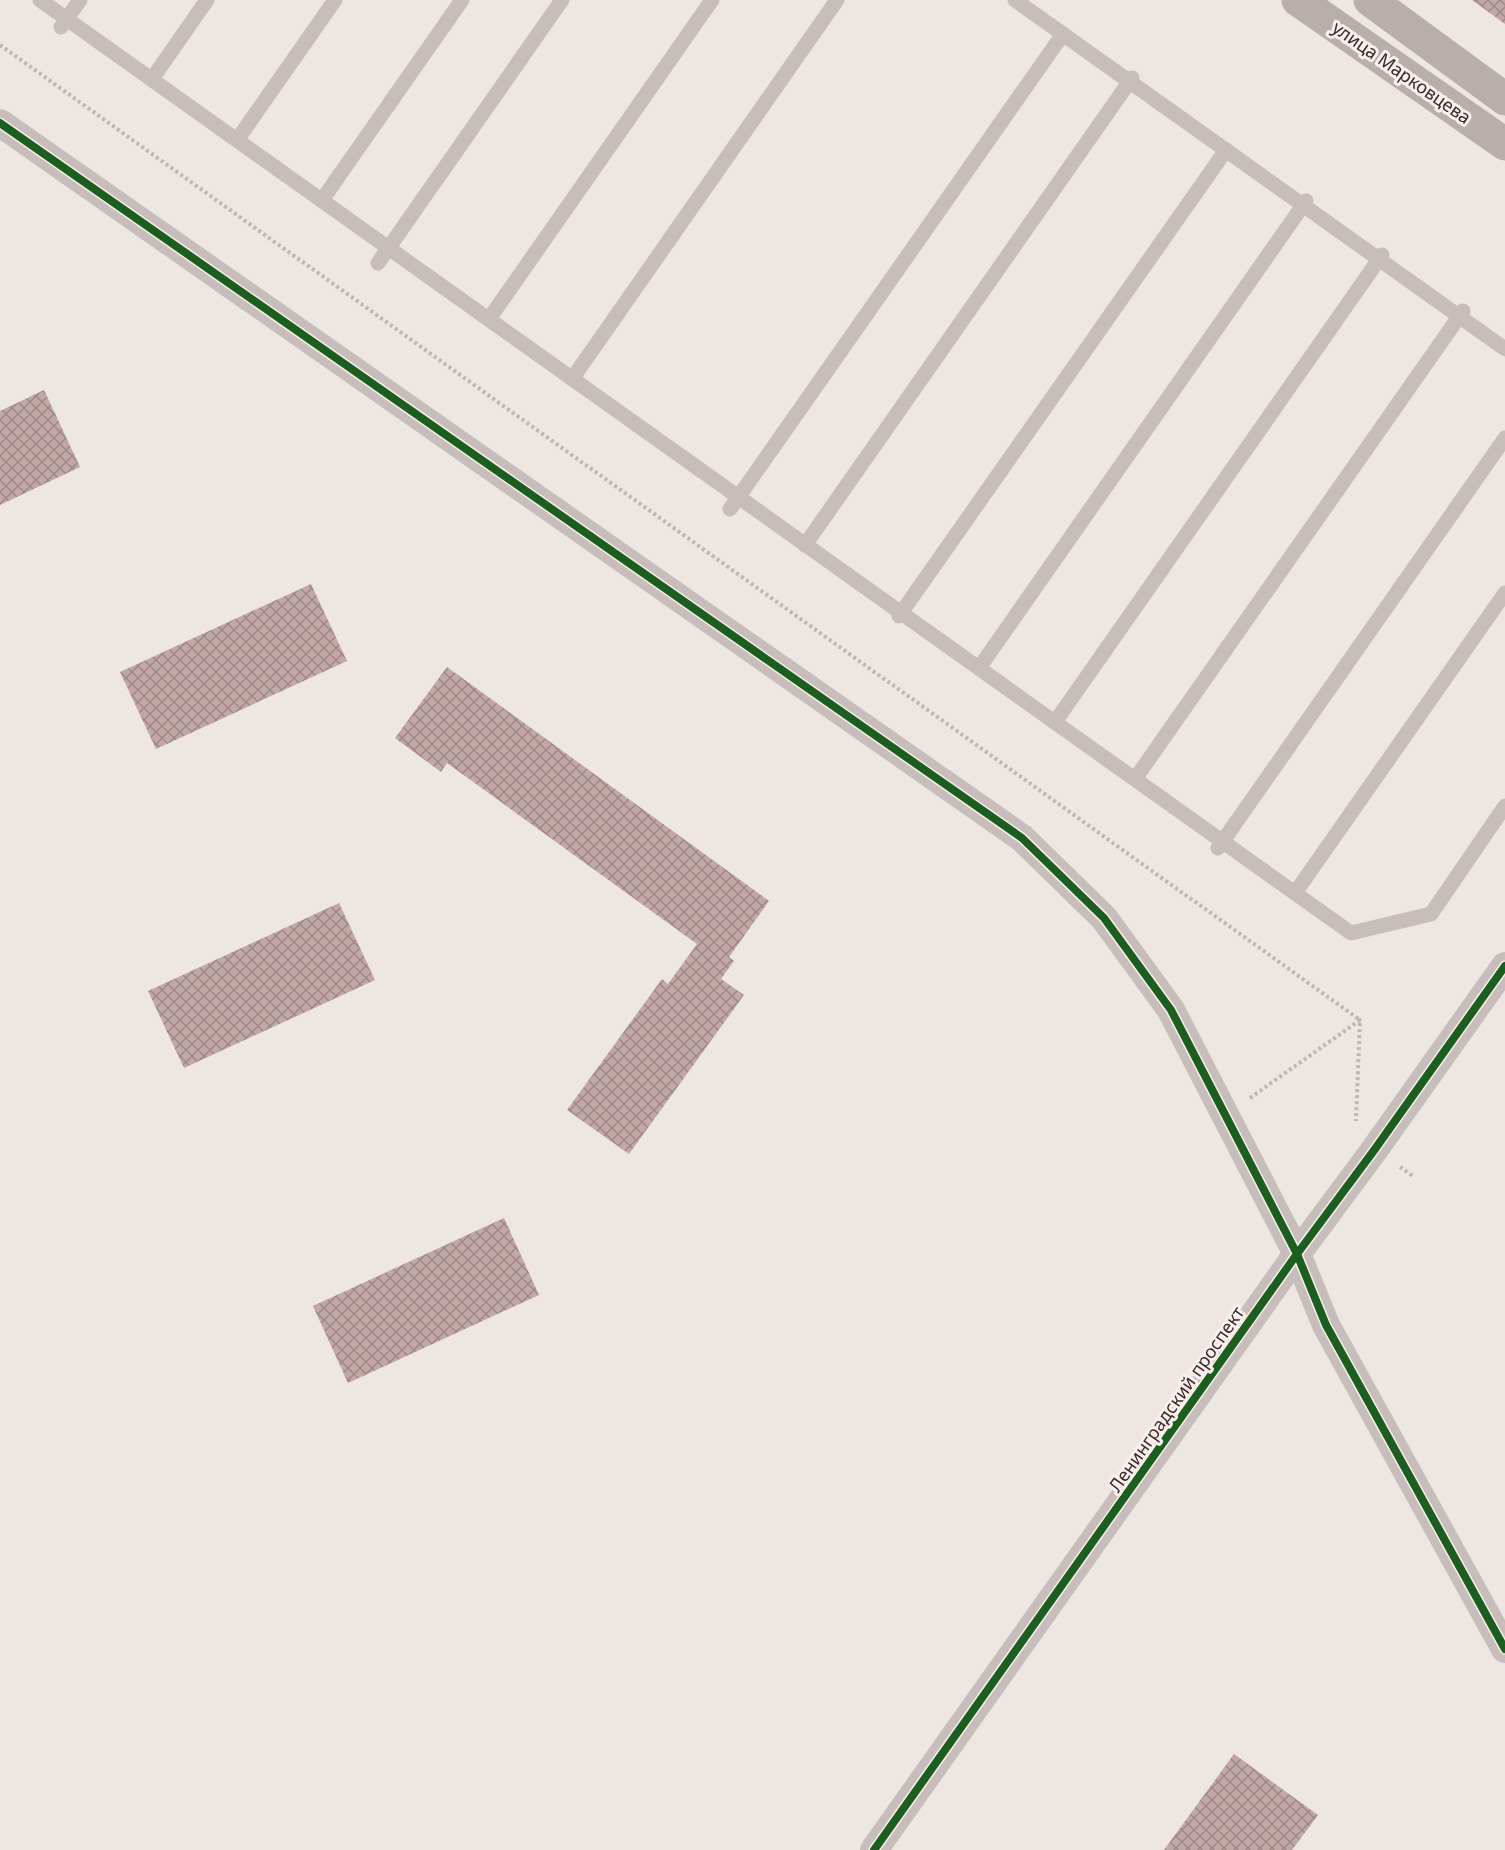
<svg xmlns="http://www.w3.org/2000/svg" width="1505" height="1850" font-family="'Noto Sans',sans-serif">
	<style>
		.building { fill: url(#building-cross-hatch) }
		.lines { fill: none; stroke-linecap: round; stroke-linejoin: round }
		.path { stroke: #c0b6b4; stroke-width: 4; stroke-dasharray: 3 3; stroke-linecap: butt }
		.lane { stroke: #c7bebc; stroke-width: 15 }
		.street { stroke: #c7bebc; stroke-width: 28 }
		.secondary { stroke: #b8aeac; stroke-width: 33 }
		.cycleway-casing { stroke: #faefeb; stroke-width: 11 }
		.cycleway { stroke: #1b5e20; stroke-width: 8 }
		.labels { text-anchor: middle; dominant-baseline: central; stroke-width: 6; stroke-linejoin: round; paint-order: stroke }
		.street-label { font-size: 18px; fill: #382a2a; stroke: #faefeb }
	</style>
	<defs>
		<pattern id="building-cross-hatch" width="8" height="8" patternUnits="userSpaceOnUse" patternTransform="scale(1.5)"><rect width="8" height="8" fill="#c1a7a6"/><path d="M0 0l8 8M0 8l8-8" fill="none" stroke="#9e8887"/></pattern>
	</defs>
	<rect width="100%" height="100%" fill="#eee6e3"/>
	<g class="building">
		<polygon points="1472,0 1505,0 1505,24"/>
		<polygon points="44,390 80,467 0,505 0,411"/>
		<polygon points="311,584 347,661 156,749 120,672"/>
		<polygon points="447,667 769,901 729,957 734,961 721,979 744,995 629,1154 567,1110 662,979 668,984 697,944 447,763 441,772 395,738"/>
		<polygon points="339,903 375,980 184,1068 148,991"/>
		<polygon points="504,1218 539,1295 348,1383 313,1306"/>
		<polygon points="1234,1754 1318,1815 1292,1850 1164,1850"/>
	</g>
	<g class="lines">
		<g class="path">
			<polyline points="0,45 1360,1020"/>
			<polyline points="1250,1098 1360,1020 1356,1121"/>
			<polyline points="1400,1167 1414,1177"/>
		</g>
		<g class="lane">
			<polyline points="40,0 1351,933 1431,914 1505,806"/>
			<polyline points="1015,0 1505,349"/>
			<polyline points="61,27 80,0"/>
			<polyline points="152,79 207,0"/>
			<polyline points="237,140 335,0"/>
			<polyline points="322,200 462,0"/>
			<polyline points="378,263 562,0"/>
			<polyline points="489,319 712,0"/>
			<polyline points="572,379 837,0"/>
			<polyline points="730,509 1063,34"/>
			<polyline points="805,545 1132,78"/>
			<polyline points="899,616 1226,150"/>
			<polyline points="979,668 1306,201"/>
			<polyline points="1055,722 1382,255"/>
			<polyline points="1135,779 1463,311"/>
			<polyline points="1218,848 1505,438"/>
			<polyline points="1295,893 1505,593"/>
		</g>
		<g class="street">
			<polyline points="0,123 1022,838 1104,918 1171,1010 1297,1254 1326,1325 1505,1649"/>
			<polyline points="874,1850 1297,1254 1375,1149 1505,966"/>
		</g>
		<g class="secondary">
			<polyline points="1298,0 1505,144"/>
			<polyline points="1370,0 1505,99"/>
		</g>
		<defs>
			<g id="cycleway">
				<polyline points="0,123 1022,838 1104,918 1171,1010 1297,1254 1326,1325 1505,1649"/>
				<polyline points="874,1850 1297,1254 1375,1149 1505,966"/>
			</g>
		</defs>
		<use href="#cycleway" class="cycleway-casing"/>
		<use href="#cycleway" class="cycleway"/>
	</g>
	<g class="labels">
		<g class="street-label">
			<text transform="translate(1402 72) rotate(35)">улица Марковцева</text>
			<text transform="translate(1176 1399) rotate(-55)">Ленинградский проспект</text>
		</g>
	</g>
</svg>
